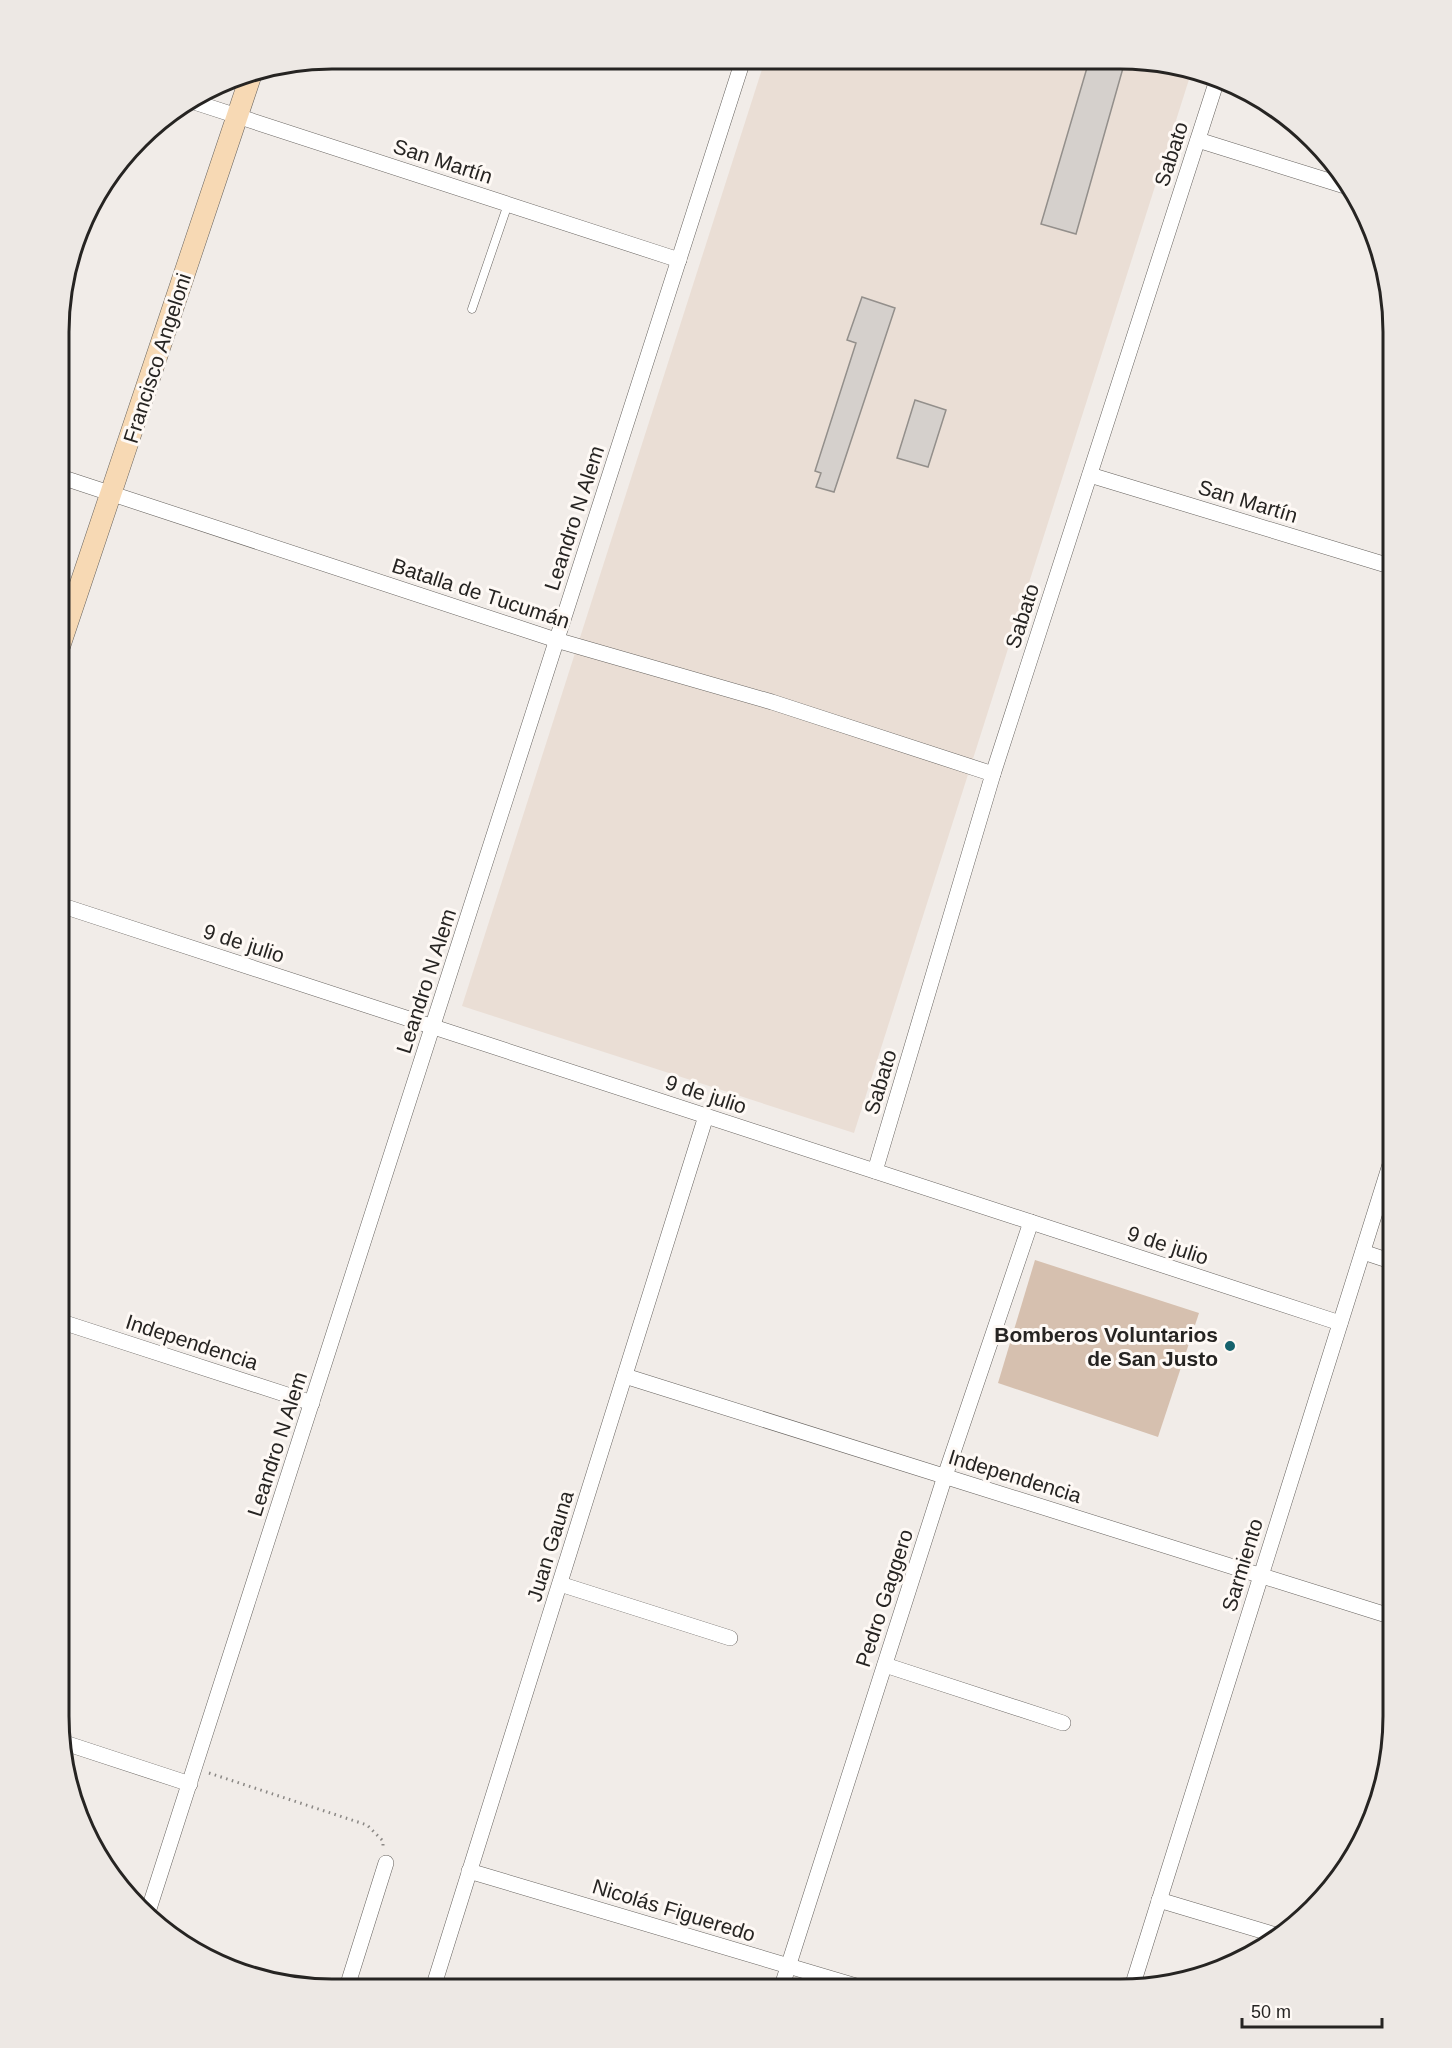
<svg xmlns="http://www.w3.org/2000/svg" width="1452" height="2048" font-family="Helvetica,sans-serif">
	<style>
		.built { fill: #eaded5 }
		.green { fill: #d6c0af }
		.building { fill: #d5d0cc; stroke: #938f8b; stroke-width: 1.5 }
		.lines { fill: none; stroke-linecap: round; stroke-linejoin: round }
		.service-casing { stroke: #66625e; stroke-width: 9 }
		.minor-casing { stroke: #66625e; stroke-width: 16 }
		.secondary-casing { stroke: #66625e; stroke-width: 22 }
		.path { stroke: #8b8885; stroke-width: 3; stroke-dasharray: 1.5 4.5; stroke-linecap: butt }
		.service { stroke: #fff; stroke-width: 8 }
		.minor { stroke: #fff; stroke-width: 15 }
		.secondary { stroke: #f7d9b4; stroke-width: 21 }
		.poi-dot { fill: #15626d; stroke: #fef9f5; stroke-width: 2 }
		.labels { text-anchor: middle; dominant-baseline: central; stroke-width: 6; stroke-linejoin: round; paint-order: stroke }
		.street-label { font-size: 21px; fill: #262422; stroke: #fef9f5 }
		.poi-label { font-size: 21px; font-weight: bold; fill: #262422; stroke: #fef9f5; text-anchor: end }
		.rim { fill: none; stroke: #262422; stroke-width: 3 }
	</style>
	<rect width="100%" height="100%" fill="#f1ece8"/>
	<polygon class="built" points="765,60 1156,61 1192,70 854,1133 462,1006"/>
	<polygon class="green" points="1035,1260 1199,1313 1158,1437 998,1383"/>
	<g class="building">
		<polygon points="1089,61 1125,61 1076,234 1041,224"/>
		<polygon points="862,297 895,308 834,492 816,487 821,473 815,471 856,343 847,340"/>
		<polygon points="915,400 946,410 928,467 897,458"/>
	</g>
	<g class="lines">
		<defs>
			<polyline id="service" points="472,309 508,204"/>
			<g id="minor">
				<polyline points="194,102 679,260"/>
				<polyline points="1198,140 1345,186"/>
				<polyline points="1090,475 1393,567"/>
				<polyline points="61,477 556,640 772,702 993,774"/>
				<polyline points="60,905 1340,1323"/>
				<polyline points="875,1171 993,774 1218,77"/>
				<polyline points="1363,1252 1393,1262"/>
				<polyline points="59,1321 312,1403"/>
				<polyline points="625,1376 1393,1617"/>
				<polyline points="560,1584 730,1638"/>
				<polyline points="885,1665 1063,1723"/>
				<polyline points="65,1743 190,1784"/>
				<polyline points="469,1871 866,1989"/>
				<polyline points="1159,1900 1279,1936"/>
				<polyline points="147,1915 743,60"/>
				<polyline points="347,1987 386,1863"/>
				<polyline points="1132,1987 1393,1155"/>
				<polyline points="433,1988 706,1116"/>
				<polyline points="781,1989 945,1476 1031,1222"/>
			</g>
			<polyline id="secondary" points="60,645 252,72"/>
		</defs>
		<use href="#service" class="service-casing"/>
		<use href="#minor" class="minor-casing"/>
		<use href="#secondary" class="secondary-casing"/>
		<polyline class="path" points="209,1773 367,1825 383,1841 383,1846"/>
		<use href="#service" class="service"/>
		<use href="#minor" class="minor"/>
		<use href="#secondary" class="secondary"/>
	</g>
	<circle class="poi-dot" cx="1230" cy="1346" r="6"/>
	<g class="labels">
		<g class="street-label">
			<text transform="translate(1171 154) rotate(-72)">Sabato</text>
			<text transform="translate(443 161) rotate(18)">San Martín</text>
			<text transform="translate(157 358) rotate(-72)">Francisco Angeloni</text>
			<text transform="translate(1248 501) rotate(17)">San Martín</text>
			<text transform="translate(574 518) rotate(-72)">Leandro N Alem</text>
			<text transform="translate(481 593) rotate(18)">Batalla de Tucumán</text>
			<text transform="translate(1022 616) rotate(-72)">Sabato</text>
			<text transform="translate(244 943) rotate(18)">9 de julio</text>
			<text transform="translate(426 981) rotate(-72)">Leandro N Alem</text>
			<text transform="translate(880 1082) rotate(-73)">Sabato</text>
			<text transform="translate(706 1094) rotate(18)">9 de julio</text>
			<text transform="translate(1168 1245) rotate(18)">9 de julio</text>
			<text transform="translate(192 1342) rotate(18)">Independencia</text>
			<text transform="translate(277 1444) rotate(-72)">Leandro N Alem</text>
			<text transform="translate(1015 1476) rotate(17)">Independencia</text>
			<text transform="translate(550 1546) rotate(-73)">Juan Gauna</text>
			<text transform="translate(1242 1565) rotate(-73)">Sarmiento</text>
			<text transform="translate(884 1598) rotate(-72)">Pedro Gaggero</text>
			<text transform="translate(674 1910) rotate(17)">Nicolás Figueredo</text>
		</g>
		<g class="poi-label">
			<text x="1218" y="1334">Bomberos Voluntarios<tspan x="1218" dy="24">de San Justo</tspan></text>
		</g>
	</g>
	<path d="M0 0H1452V2048H0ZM332 69H1120A263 263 0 0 1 1383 332V1716A263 263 0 0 1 1120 1979H332A263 263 0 0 1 69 1716V332A263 263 0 0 1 332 69Z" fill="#ede8e4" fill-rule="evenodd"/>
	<path class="rim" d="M332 69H1120A263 263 0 0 1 1383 332V1716A263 263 0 0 1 1120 1979H332A263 263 0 0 1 69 1716V332A263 263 0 0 1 332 69Z"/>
	<path d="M1242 2018v9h140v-9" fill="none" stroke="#262422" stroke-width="3"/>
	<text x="1251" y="2018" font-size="18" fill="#262422" stroke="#fef9f5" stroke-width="4.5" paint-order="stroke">50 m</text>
</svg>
